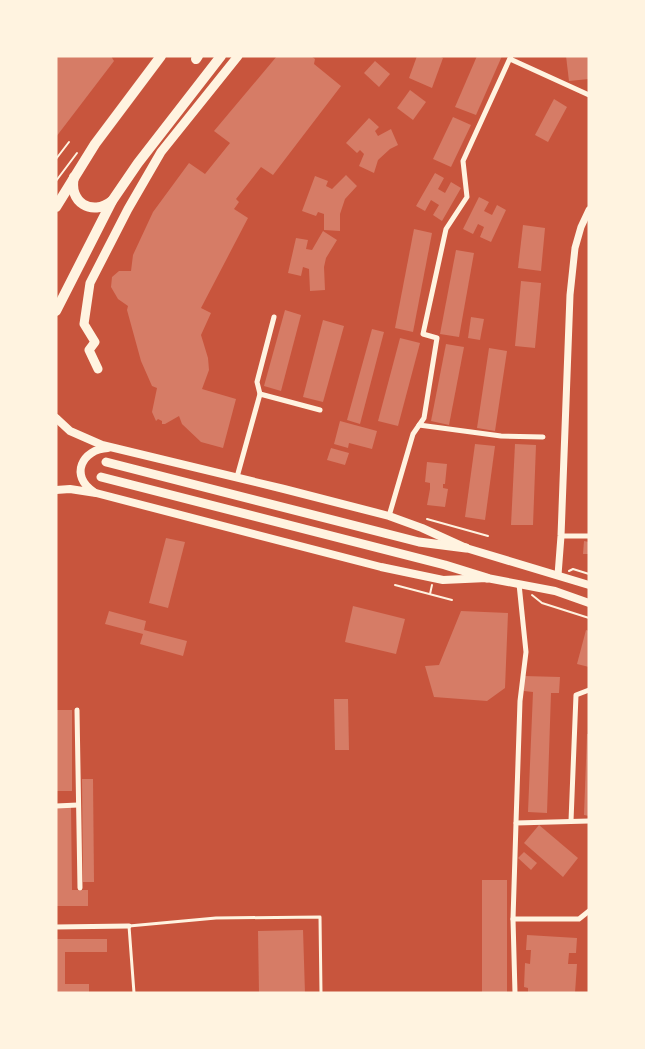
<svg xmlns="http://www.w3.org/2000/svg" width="645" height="1049" font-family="'PT Sans Narrow',sans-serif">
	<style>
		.building { fill: #d67c66 }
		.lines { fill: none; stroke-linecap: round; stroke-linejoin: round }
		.path { stroke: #fff3e0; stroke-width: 2 }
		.service { stroke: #fff3e0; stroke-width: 3 }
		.minor { stroke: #fff3e0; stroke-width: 5 }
		.tertiary { stroke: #fff3e0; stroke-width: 7 }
		.secondary { stroke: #fff3e0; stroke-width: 8 }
		.primary { stroke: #fff3e0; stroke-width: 9 }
		.trunk { stroke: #fff3e0; stroke-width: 10 }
	</style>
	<rect width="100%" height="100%" fill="#c8553d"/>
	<g class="building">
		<polygon points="56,56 111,56 114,61 56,137"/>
		<polygon points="277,56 311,56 315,59 314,64 341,86 273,175 261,167 236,199 239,202 234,209 248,218 201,308 211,313 201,335 208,358 209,370 202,389 236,399 223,448 201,442 182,424 179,416 165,424 162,424 162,421 158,419 156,421 152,412 157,388 152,386 141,361 127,310 128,306 118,299 111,287 112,277 119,271 131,271 133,255 153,212 189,163 205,174 230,143 214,131"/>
		<polygon points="417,56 439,56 443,58 432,88 409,78"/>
		<polygon points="477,56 502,56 476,115 455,107"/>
		<polygon points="566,56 589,56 589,79 569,81"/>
		<polygon points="375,61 390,74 379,87 364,73"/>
		<polygon points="410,90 426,102 413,120 397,108"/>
		<polygon points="554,99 567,107 548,142 535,135"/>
		<polygon points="453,117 471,125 451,167 433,159"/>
		<polygon points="369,118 379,127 375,131 378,136 391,129 398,145 390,149 378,160 374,173 359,166 364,154 360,150 357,153 346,143"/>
		<polygon points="435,173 444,178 438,189 445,193 451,182 461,188 442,221 433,215 439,205 431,200 425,211 416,206"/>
		<polygon points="346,175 357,186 345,199 340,214 340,231 324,230 324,214 318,212 316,216 302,211 315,176 328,181 326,186 332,189"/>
		<polygon points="479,197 489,202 484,211 492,215 497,205 506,210 491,242 480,237 484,227 478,224 473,234 463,229"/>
		<polygon points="523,225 545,228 541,271 518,268"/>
		<polygon points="414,229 432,233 413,332 395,328"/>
		<polygon points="323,231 337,240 326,258 324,267 325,290 310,291 309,269 303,267 301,276 288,273 296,238 308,240 306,249 312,250"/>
		<polygon points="456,250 474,253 459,337 440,334"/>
		<polygon points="521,281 541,283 535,348 515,346"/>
		<polygon points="285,310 301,315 281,391 264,386"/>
		<polygon points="471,317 484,319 480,340 468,338"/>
		<polygon points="323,320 344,326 323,402 303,397"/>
		<polygon points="372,329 384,332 360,424 347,420"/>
		<polygon points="400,338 420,343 398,426 378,421"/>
		<polygon points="446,344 464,347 449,425 431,421"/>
		<polygon points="489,348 507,351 495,431 477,428"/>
		<polygon points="340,421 377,431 372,449 349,443 348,448 334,444"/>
		<polygon points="475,444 495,446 485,520 465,517"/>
		<polygon points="515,444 536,445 533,525 511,525"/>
		<polygon points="331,448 349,453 345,465 327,460"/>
		<polygon points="427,462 447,464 445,484 443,484 443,488 448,489 445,507 427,505 430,489 430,483 425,482"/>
		<polygon points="166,538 185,542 168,608 149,603"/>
		<polygon points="584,541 589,542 589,554 583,554"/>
		<polygon points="353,606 405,619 396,654 345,642"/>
		<polygon points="109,611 146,621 144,630 187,641 183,656 140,644 143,634 105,624"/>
		<polygon points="461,611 508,613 505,688 487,701 434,697 425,666 439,665"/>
		<polygon points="586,630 589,631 589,667 577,664"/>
		<polygon points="524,676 560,677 559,693 551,693 547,813 528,812 533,692 524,691"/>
		<polygon points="334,699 348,699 349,750 335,750"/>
		<rect x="56" y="710" width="16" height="81"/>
		<polygon points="587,734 589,734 589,816 584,815"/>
		<polygon points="82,779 93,779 94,882 83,882"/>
		<polygon points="56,805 71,805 72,890 88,890 88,906 56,906"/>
		<polygon points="539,825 578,858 563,877 524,843"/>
		<polygon points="524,852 537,863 531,870 518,858"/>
		<rect x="482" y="880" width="25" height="113"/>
		<polygon points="303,930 305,993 259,993 258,931"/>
		<polygon points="527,935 577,938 576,953 569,953 568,964 577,964 575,993 528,993 528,988 524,987 525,963 530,964 531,950 526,950"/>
		<polygon points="56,939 107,939 107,952 65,952 65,984 89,984 89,993 56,993"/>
	</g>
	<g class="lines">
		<g class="path">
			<polyline points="56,159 69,142"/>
			<polyline points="56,181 77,153"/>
			<polyline points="427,519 488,536"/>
			<polyline points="569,571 573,569 589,574"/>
			<polyline points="395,585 452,600"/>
			<polyline points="430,594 432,585"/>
			<polyline points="532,595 542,603 589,618"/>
		</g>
		<polyline class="service" points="134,993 129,926 216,918 320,917 321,993"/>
		<g class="minor">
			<polyline points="510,59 589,95"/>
			<polyline points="260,394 257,382 274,317"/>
			<polyline points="419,425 501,436 543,437"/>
			<polyline points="237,477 260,394 320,410"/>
			<polyline points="389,516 413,434 424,418 437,338 423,334 446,229 467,197 463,161 511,56"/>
			<polyline points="561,536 589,536"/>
			<polyline points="77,710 80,888"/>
			<polyline points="56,806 78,805"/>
			<polyline points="571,821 576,695 589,690"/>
			<polyline points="516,823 520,701 526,652 519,584"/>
			<polyline points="513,919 579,919 589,911"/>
			<polyline points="56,927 129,926"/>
			<polyline points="515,993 513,919 516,823 589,821"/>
		</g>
		<polyline class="tertiary" points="558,575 561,536 570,295 575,248 581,227 589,210"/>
		<g class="secondary">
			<polyline points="56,418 70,431 102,445 284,489 389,516 422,528 466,548 589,585"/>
			<polyline points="56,490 70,489 96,493 381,567 443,580 487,578 555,591 589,603"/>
			<path d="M94 492C69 476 82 449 108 448"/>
		</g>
		<g class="primary">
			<polyline points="98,369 89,350 95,342 84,324 90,283 128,209 161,152 238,56"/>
			<polyline points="106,462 419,542 466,548"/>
			<polyline points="101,477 445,565 487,578"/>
		</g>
		<g class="trunk">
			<polyline points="196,59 198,56"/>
			<path d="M74 177C68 202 92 217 112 201"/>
			<polyline points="56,207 95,144 161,56"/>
			<polyline points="56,311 112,201 138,163 221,56"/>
		</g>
	</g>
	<rect width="645" height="1049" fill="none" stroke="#fff3e0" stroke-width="115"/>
</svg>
